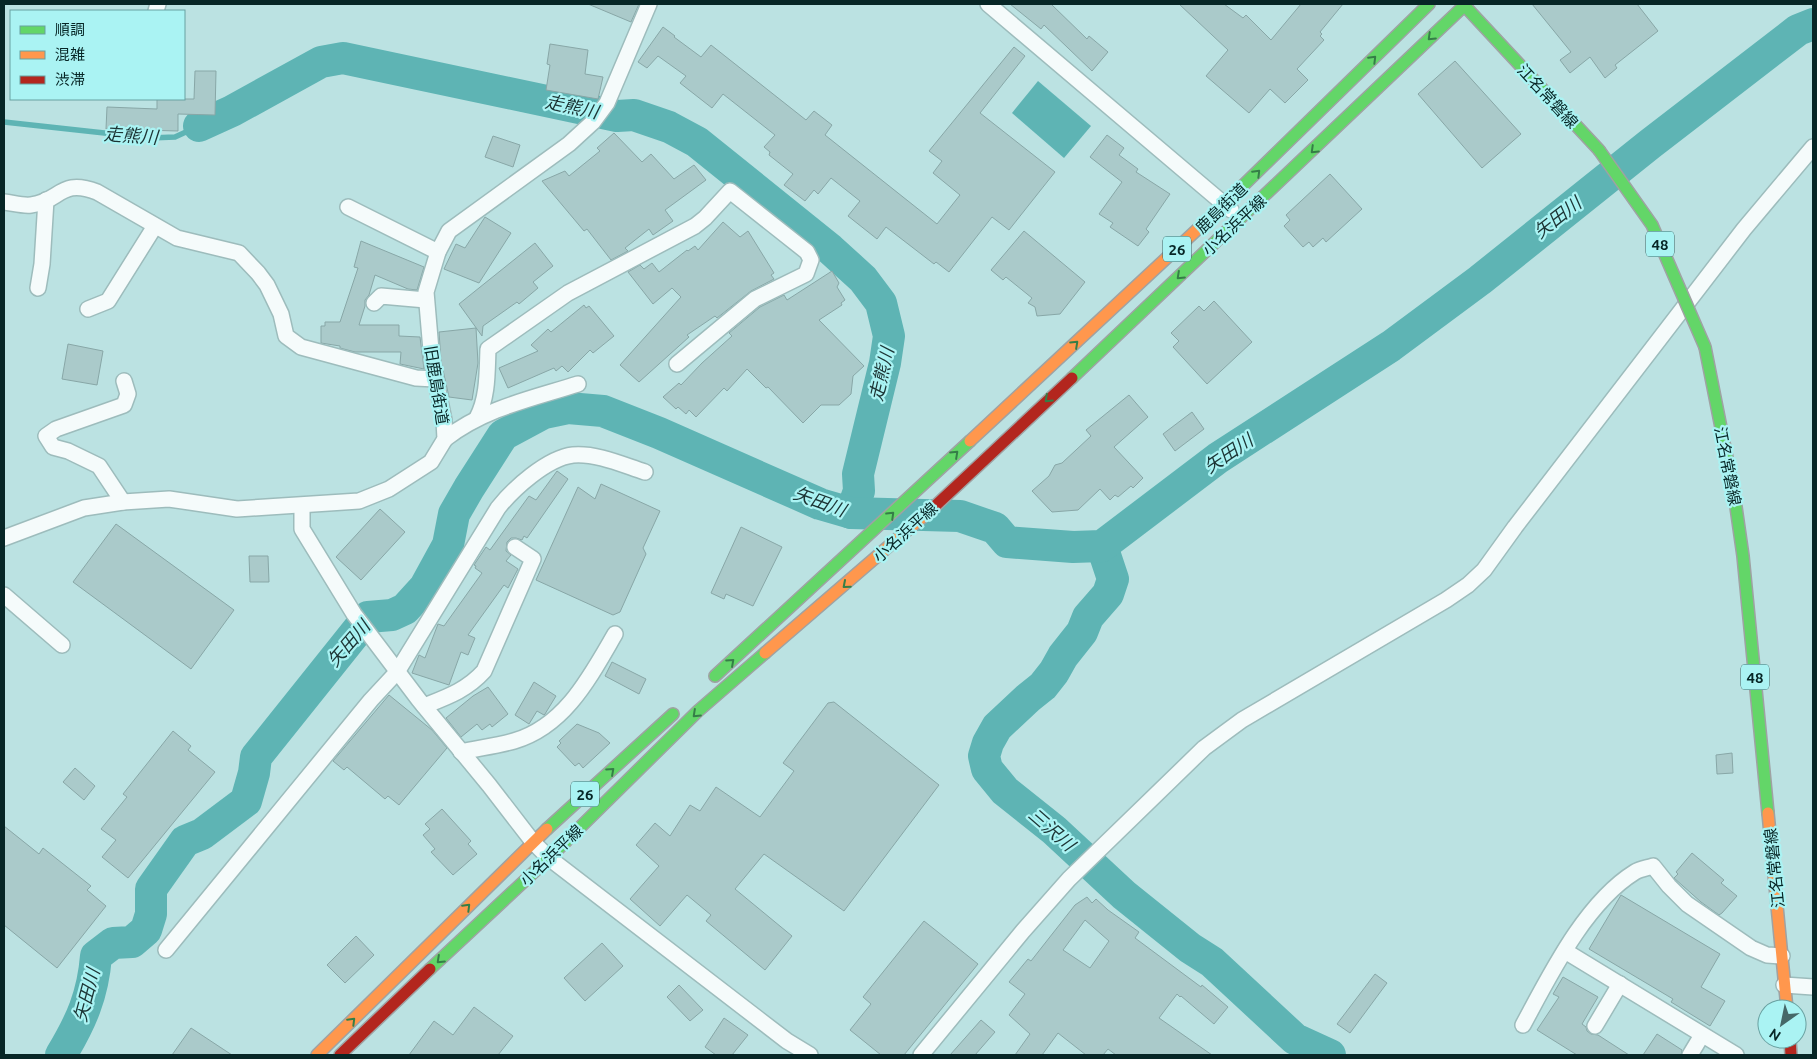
<svg xmlns="http://www.w3.org/2000/svg" width="1817" height="1059" font-family="Ubuntu,'Noto Sans JP',sans-serif">
	<style>
		.water { fill: #5eb4b4 }
		.lines { fill: none; stroke-linecap: round; stroke-linejoin: round }
		.stream { stroke: #5eb4b4; stroke-width: 5.5 }
		.river { stroke: #5eb4b4; stroke-width: 32 }
		.building { fill: #aacaca; stroke: #88a7a7; fill-rule: evenodd }
		.street-casing { stroke: #9dbcbc; stroke-width: 18 }
		.fast-casing { stroke: #9fa2a3; stroke-width: 14 }
		.slow-casing { stroke: #9fa2a3; stroke-width: 14 }
		.jam-casing { stroke: #9fa2a3; stroke-width: 14 }
		.street { stroke: #f5fbfb; stroke-width: 15 }
		.fast { stroke: #63d668; stroke-width: 11 }
		.slow { stroke: #ff974d; stroke-width: 11 }
		.jam { stroke: #b3261e; stroke-width: 11 }
		.fast-bridge-casing { stroke: #9fa2a3; stroke-width: 14; stroke-linecap: butt }
		.fast-bridge { stroke: #63d668; stroke-width: 11 }
		.oneway { stroke: #357e47 }
		.labels { text-anchor: middle; dominant-baseline: central; stroke-width: 4.5; stroke-linejoin: round; paint-order: stroke }
		.shield { fill: #aaf3f3; stroke: #386464; stroke-width: 1 }
		.shield-label { font-size: 15px; font-weight: bold; fill: #072626 }
		.street-label { font-size: 16px; fill: #072626; stroke: #aaf3f3 }
		.water-label { font-size: 18px; font-style: italic; fill: #1c3434; stroke: #aaf3f3 }
	</style>
	<rect width="100%" height="100%" fill="#bbe2e2"/>
	<polygon class="water" points="1038,81 1091,126 1064,158 1012,113"/>
	<g class="lines">
		<polyline class="stream" points="4,122 150,138 175,137 199,126"/>
		<g class="river">
			<polyline points="199,126 232,111 321,62 343,58 617,116 634,115 669,127 697,142 830,249 863,279 881,303 889,336 885,363 858,474 859,491 851,513"/>
			<polyline points="1102,546 1113,579 1108,594 1088,617 1082,632 1063,656 1054,672 1043,686 1028,698 997,727 988,743 984,756 987,769 1005,791 1054,830 1124,895 1190,948 1212,962 1295,1039 1330,1055"/>
			<path d="M61 1055C81 1022 93 995 96 956L113 943 132 942 146 930 151 914V889L185 841 202 834 246 801 254 773 256 757 368 617 392 615 405 609 425 587 448 545 454 514 469 488 503 435 544 413 568 408 603 411 659 433 820 504 851 513 960 516 995 528 1007 542 1073 547 1102 546 1218 458 1391 346 1480 280 1650 144 1798 30 1813 24"/>
		</g>
	</g>
	<g class="building">
		<polygon points="588,4 639,4 631,22"/>
		<polygon points="1010,4 1051,4 1087,39 1089,36 1108,52 1092,71 1044,25 1041,29"/>
		<polygon points="1179,4 1224,4 1243,18 1246,15 1271,40 1301,4 1343,4 1320,32 1322,34 1320,36 1324,40 1297,69 1308,80 1285,103 1270,89 1249,113 1206,76 1228,50"/>
		<polygon points="1532,4 1637,4 1658,31 1615,65 1617,68 1605,78 1590,57 1570,73 1560,60 1571,52"/>
		<polygon points="663,27 675,36 674,37 701,57 711,45 806,120 814,111 832,125 825,135 937,224 960,195 933,173 942,161 929,151 1014,47 1025,56 980,113 1055,172 1009,230 992,217 949,272 936,262 934,264 886,227 877,239 848,216 860,201 831,178 818,194 814,190 805,201 784,185 793,174 769,155 770,152 764,147 775,135 723,94 712,108 680,83 686,76 658,56 647,68 638,62"/>
		<polygon points="550,44 588,50 585,74 603,77 598,99 546,90 550,65 547,64"/>
		<polygon points="1455,61 1521,134 1482,168 1418,94"/>
		<polygon points="195,71 216,71 215,115 178,114 178,131 106,129 107,107 157,109 157,99 194,99"/>
		<polygon points="614,133 642,162 651,154 674,179 694,165 706,180 665,210 673,221 653,235 649,229 625,248 628,251 611,260 587,229 584,231 542,181 565,171 569,176 600,151 597,148"/>
		<polygon points="1107,135 1124,148 1119,155 1138,169 1136,172 1170,194 1146,229 1149,232 1138,246 1110,227 1113,223 1099,214 1122,182 1090,157"/>
		<polygon points="493,136 520,145 513,167 485,157"/>
		<polygon points="1330,174 1362,209 1326,242 1323,238 1313,247 1309,242 1303,247 1284,226 1290,220 1286,215"/>
		<polygon points="485,217 511,233 479,283 444,269 456,244 465,248"/>
		<polygon points="723,222 740,237 748,231 774,273 771,275 774,279 751,291 717,318 715,316 687,335 689,337 639,382 620,365 681,297 672,288 653,304 628,272 640,265 644,269 652,263 659,272 687,250 688,251 695,246 698,250"/>
		<polygon points="1024,231 1085,282 1060,314 1037,316 1035,307 1028,303 1032,298 1006,277 1003,280 991,270"/>
		<polygon points="361,241 424,267 417,290 408,289 375,275 369,295 365,300 365,306 359,325 399,325 399,336 420,337 424,369 400,364 401,352 355,352 340,348 340,346 321,343 321,326 325,326 325,322 340,322 358,268 354,267"/>
		<polygon points="535,243 553,266 533,282 538,288 519,304 517,302 483,326 482,336 459,304"/>
		<polygon points="832,271 839,283 837,287 845,300 841,303 842,305 819,320 864,366 853,376 851,394 839,405 821,405 803,423 768,387 766,388 747,369 727,391 724,388 696,417 689,410 686,414 678,407 676,409 663,397 679,383 681,385 702,363 732,336 729,333 760,307 784,295 787,300"/>
		<polygon points="1214,301 1252,342 1207,384 1173,347 1179,341 1171,333 1199,306 1204,311"/>
		<polygon points="584,305 586,308 589,306 614,336 593,353 590,350 568,372 562,366 556,371 554,368 508,388 499,368 538,351 531,345 548,329 551,332"/>
		<polygon points="476,328 478,363 472,400 449,397 441,361 439,332"/>
		<polygon points="68,344 103,351 97,385 62,379"/>
		<polygon points="1129,395 1148,417 1114,447 1143,478 1133,488 1131,486 1118,497 1115,495 1110,500 1100,489 1078,510 1052,512 1032,491 1049,476 1055,465 1062,463 1091,436 1086,430"/>
		<polygon points="1192,412 1204,429 1175,451 1163,434"/>
		<polygon points="557,471 568,479 527,538 524,536 522,540 516,538 511,538 507,542 506,551 511,555 506,561 518,569 508,588 504,585 468,635 475,638 468,655 461,652 449,685 412,673 419,655 425,658 438,624 444,626 482,573 475,568 476,566 474,565 486,547 490,550 529,496 536,500"/>
		<polygon points="601,484 660,511 643,548 646,554 620,612 613,615 536,580 578,487 595,499"/>
		<polygon points="380,509 405,532 361,580 336,557"/>
		<polygon points="116,524 234,610 191,669 73,582"/>
		<polygon points="741,527 782,547 753,606 726,594 724,599 711,593"/>
		<polygon points="249,556 268,556 269,582 250,582"/>
		<polygon points="612,662 646,679 639,694 605,676"/>
		<polygon points="534,682 556,696 545,714 544,715 537,711 529,724 515,715"/>
		<polygon points="488,687 508,714 492,727 490,724 482,730 477,724 461,737 446,718 473,696"/>
		<polygon points="389,695 432,730 447,748 399,805 388,796 385,799 347,767 344,770 333,761"/>
		<polygon points="834,702 939,785 844,911 764,854 735,889 792,936 765,970 706,921 711,915 687,895 660,926 630,899 659,866 636,845 655,823 670,836 690,805 700,811 716,787 760,817 794,771 783,763 828,703"/>
		<polygon points="577,724 599,733 610,743 583,768 579,763 575,766 557,747 561,743 559,741"/>
		<polygon points="173,731 191,746 188,750 215,772 128,878 102,857 116,840 101,829 127,797 123,794"/>
		<polygon points="1732,753 1733,773 1717,774 1716,755"/>
		<polygon points="75,768 95,786 84,800 63,782"/>
		<polygon points="442,809 471,841 468,844 477,854 453,875 431,852 435,849 423,835 430,829 425,824"/>
		<polygon points="4,826 39,854 43,848 91,886 87,890 106,906 57,968 4,925"/>
		<polygon points="1692,853 1724,880 1721,883 1737,896 1722,913 1719,915 1701,902 1674,878 1678,874 1676,872"/>
		<polygon points="1621,895 1720,954 1701,987 1725,1001 1710,1026 1671,1002 1673,999 1589,949"/>
		<path d="M1087 897 1092 903 1096 899 1108 910 1139 932 1135 938 1201 987 1202 985 1228 1007 1214 1024 1181 996 1180 997 1177 994 1159 1018 1212 1055H1116L1108 1049 1103 1055H1086L1058 1033 1042 1055H1015L1030 1034 1009 1015 1025 994 1009 982 1028 959 1031 961 1075 905ZM1085 920 1109 941 1090 968 1063 950Z"/>
		<polygon points="924,921 978,964 904,1055 881,1055 850,1030 871,1004 863,997"/>
		<polygon points="356,936 374,955 345,983 327,965"/>
		<polygon points="602,943 623,966 585,1001 564,978"/>
		<polygon points="1375,974 1387,983 1350,1033 1337,1024"/>
		<polygon points="1563,977 1598,997 1582,1024 1586,1027 1587,1031 1591,1034 1598,1035 1629,1055 1577,1055 1537,1030 1559,997 1553,994"/>
		<polygon points="679,985 703,1010 690,1021 667,997"/>
		<polygon points="474,1007 513,1036 498,1055 409,1055 434,1021 453,1035"/>
		<polygon points="724,1018 748,1035 732,1055 716,1055 705,1047"/>
		<polygon points="981,1020 995,1032 975,1055 950,1055"/>
		<polygon points="191,1028 232,1055 172,1055"/>
		<polygon points="1657,1034 1682,1050 1681,1055 1643,1055"/>
	</g>
	<g class="lines">
		<defs>
			<g id="street">
				<polyline points="988,4 1231,210"/>
				<polyline points="156,11 158,4"/>
				<path d="M4 202C13 203 22 206 31 205 61 201 60 178 97 192L177 238 239 253 258 273 267 285 281 314 286 336 301 347 416 378 435 379"/>
				<polyline points="348,207 438,252"/>
				<polyline points="38,288 42,264 46,200"/>
				<polyline points="374,303 381,296 426,300"/>
				<polyline points="88,309 108,301 155,226"/>
				<path d="M477 418C488 397 487 373 488 349L568 293 695 226 705 218 730 191 807 252 811 260 806 274 755 299 677 364"/>
				<path d="M445 439C485 408 531 399 578 384"/>
				<polyline points="123,502 99,466 68,451 53,447 46,436 56,429 124,405 128,394 124,381"/>
				<polyline points="302,506 302,529 354,614 419,700 489,785 533,842 549,858 787,1041 810,1055"/>
				<polyline points="4,538 84,508 123,502 169,499 237,509 359,501 389,489 431,462 445,439 444,420 432,362 426,292 438,252 449,231 569,144 593,122 607,103 649,4"/>
				<polyline points="4,595 62,645"/>
				<path d="M424 706C447 697 467 690 484 671L533 559 515 547"/>
				<path d="M461 752C479 748 497 746 514 741 565 726 590 677 615 634"/>
				<path d="M166 950 371 700 397 672 498 508C513 489 547 458 573 455 597 453 623 465 645 472"/>
				<polyline points="1565,951 1736,1055"/>
				<polyline points="1784,985 1813,987"/>
				<path d="M1523 1025C1550 975 1585 903 1635 872 1640 869 1647 868 1653 866L1669 886 1687 904 1751 948 1767 955 1782 956"/>
				<polyline points="1595,1026 1620,984"/>
				<polyline points="921,1055 1023,931 1069,879 1204,748 1242,720 1446,600 1468,585 1484,570 1515,527 1744,229 1813,147"/>
				<polyline points="1690,1055 1702,1035"/>
			</g>
			<g id="fast">
				<polyline points="1463,4 1599,150"/>
				<polyline points="1216,212 1429,4"/>
				<polyline points="1705,347 1734,493 1743,556 1768,813"/>
				<polyline points="1072,378 1466,4"/>
				<polyline points="715,676 970,441"/>
				<polyline points="547,829 673,714"/>
				<polyline points="430,969 549,858 698,711 765,653"/>
			</g>
			<g id="slow">
				<polyline points="970,441 1216,212"/>
				<polyline points="765,653 933,508"/>
				<polyline points="1768,813 1787,1009"/>
				<polyline points="317,1055 547,829"/>
			</g>
			<g id="jam">
				<polyline points="933,508 1072,378"/>
				<polyline points="1790,1039 1791,1055"/>
				<polyline points="340,1055 430,969"/>
			</g>
		</defs>
		<use href="#street" class="street-casing"/>
		<use href="#fast" class="fast-casing"/>
		<use href="#slow" class="slow-casing"/>
		<use href="#jam" class="jam-casing"/>
		<use href="#street" class="street"/>
		<use href="#fast" class="fast"/>
		<use href="#slow" class="slow"/>
		<use href="#jam" class="jam"/>
		<defs>
			<polyline id="fast-bridge" points="1599,150 1652,225 1705,347"/>
		</defs>
		<use href="#fast-bridge" class="fast-bridge-casing"/>
		<use href="#fast-bridge" class="fast-bridge"/>
	</g>
	<defs><path id="oneway-chevron" d="M-2-3.5L2.5 0L-2 3.5" fill="none" stroke-width="1.6" stroke-linecap="round" stroke-linejoin="round" transform="scale(1.25)"/></defs>
	<g class="oneway">
		<use href="#oneway-chevron" transform="translate(1431 37) rotate(136)"/>
		<use href="#oneway-chevron" transform="translate(1373 59) rotate(-45)"/>
		<use href="#oneway-chevron" transform="translate(1314 150) rotate(136)"/>
		<use href="#oneway-chevron" transform="translate(1257 173) rotate(-45)"/>
		<use href="#oneway-chevron" transform="translate(1180 276) rotate(137)"/>
		<use href="#oneway-chevron" transform="translate(1075 344) rotate(-43)"/>
		<use href="#oneway-chevron" transform="translate(1048 399) rotate(137)"/>
		<use href="#oneway-chevron" transform="translate(955 454) rotate(-43)"/>
		<use href="#oneway-chevron" transform="translate(891 515) rotate(-44)"/>
		<use href="#oneway-chevron" transform="translate(846 585) rotate(139)"/>
		<use href="#oneway-chevron" transform="translate(731 662) rotate(-42)"/>
		<use href="#oneway-chevron" transform="translate(696 714) rotate(137)"/>
		<use href="#oneway-chevron" transform="translate(611 771) rotate(-42)"/>
		<use href="#oneway-chevron" transform="translate(467 907) rotate(-45)"/>
		<use href="#oneway-chevron" transform="translate(440 960) rotate(137)"/>
		<use href="#oneway-chevron" transform="translate(352 1021) rotate(-45)"/>
	</g>
	<g class="labels">
		<g class="shield">
			<rect x="1646" y="231.5" width="28" height="25" rx="4"/>
			<rect x="1163" y="236.5" width="28" height="25" rx="4"/>
			<rect x="1741" y="664.5" width="28" height="25" rx="4"/>
			<rect x="571" y="781.5" width="28" height="25" rx="4"/>
		</g>
		<g class="shield-label">
			<text x="1660" y="244">48</text>
			<text x="1177" y="249">26</text>
			<text x="1755" y="677">48</text>
			<text x="585" y="794">26</text>
		</g>
		<g class="street-label">
			<text transform="translate(1548 96) rotate(47)">江名常磐線</text>
			<text transform="translate(1221 208) rotate(-44)">鹿島街道</text>
			<text transform="translate(1234 225) rotate(-43)">小名浜平線</text>
			<text transform="translate(437 385) rotate(81)">旧鹿島街道</text>
			<text transform="translate(1728 466) rotate(79)">江名常磐線</text>
			<text transform="translate(905 532) rotate(-42)">小名浜平線</text>
			<text transform="translate(551 855) rotate(-44)">小名浜平線</text>
			<text transform="translate(1774 868) rotate(-96)">江名常磐線</text>
		</g>
		<g class="water-label">
			<text transform="translate(572 106) rotate(12)">走熊川</text>
			<text transform="translate(131 135) rotate(4)">走熊川</text>
			<text transform="translate(1557 217) rotate(-38)">矢田川</text>
			<text transform="translate(881 374) rotate(-77)">走熊川</text>
			<text transform="translate(1228 453) rotate(-34)">矢田川</text>
			<text transform="translate(820 501) rotate(20)">矢田川</text>
			<text transform="translate(348 643) rotate(-49)">矢田川</text>
			<text transform="translate(1052 829) rotate(41)">三沢川</text>
			<text transform="translate(86 995) rotate(-75)">矢田川</text>
		</g>
	</g>
	<rect width="1817" height="1059" fill="none" stroke="#072626" stroke-width="10"/>
	<rect x="10" y="10" width="175" height="90" fill="#aaf3f3" stroke="#69a1a1"/>
	<rect x="20" y="26" width="25" height="8" fill="#63d668" stroke="#69a1a1"/>
	<text x="55" y="35" font-size="15" fill="#072626">順調</text>
	<rect x="20" y="51" width="25" height="8" fill="#ff974d" stroke="#69a1a1"/>
	<text x="55" y="60" font-size="15" fill="#072626">混雑</text>
	<rect x="20" y="76" width="25" height="8" fill="#b3261e" stroke="#69a1a1"/>
	<text x="55" y="85" font-size="15" fill="#072626">渋滞</text>
	<g transform="translate(1782 1024) rotate(213)"><circle r="24" fill="#aaf3f3" stroke="#69a1a1"/>
	<path d="M0-4L9 19L0 12L-9 19Z" fill="#466868"/>
	<text y="-8" font-size="14" font-weight="bold" text-anchor="middle" fill="#072626">N</text>
	</g>
</svg>
